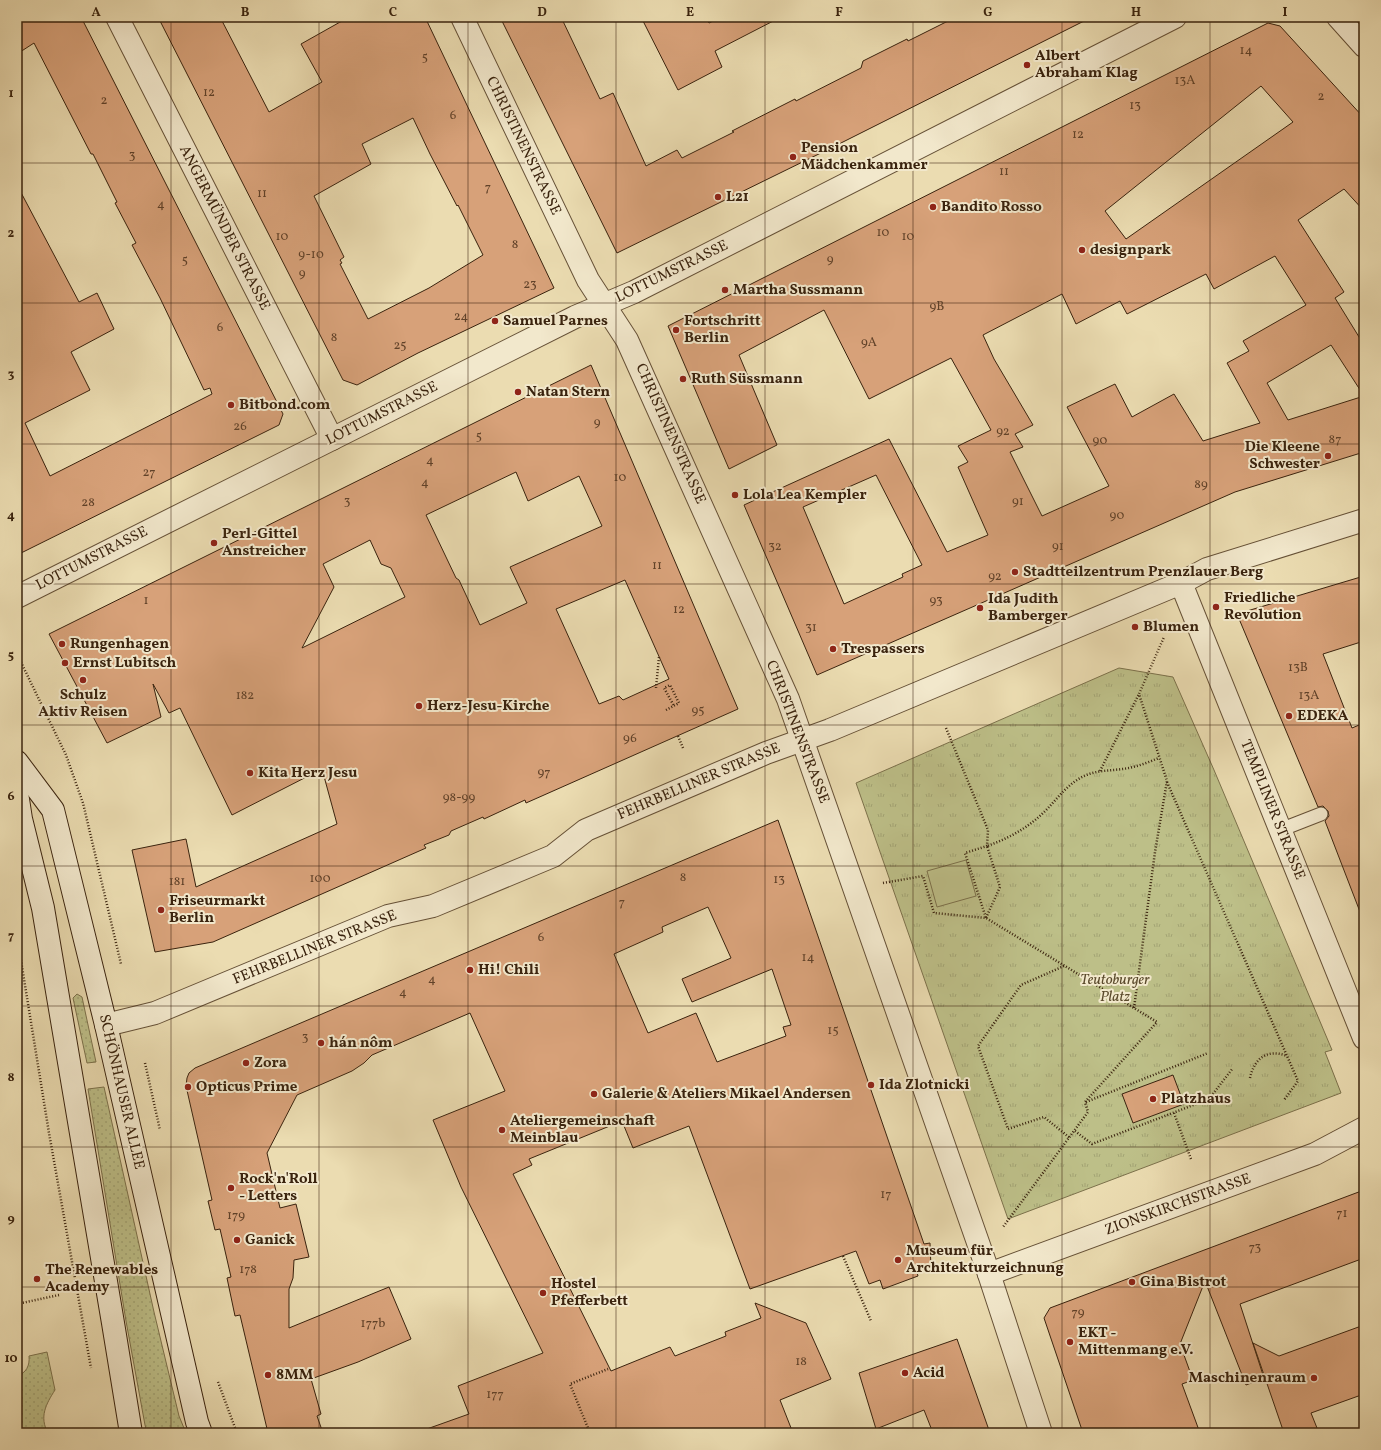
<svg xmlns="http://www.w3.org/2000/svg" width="1381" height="1450" font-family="Vollkorn,serif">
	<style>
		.grass { fill: url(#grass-dots); stroke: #7c714b }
		.park { fill: url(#park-tufts); stroke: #7c714b }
		.pitch { fill: #bdbf88; stroke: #7c714b }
		.building { fill: #d7a179; stroke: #3a230e; fill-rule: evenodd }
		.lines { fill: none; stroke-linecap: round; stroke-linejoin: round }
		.service-casing { stroke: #665137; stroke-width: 15 }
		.minor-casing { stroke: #665137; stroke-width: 24 }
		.secondary-casing { stroke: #3a230e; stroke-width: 24 }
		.path { stroke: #3a230e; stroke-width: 2.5; stroke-dasharray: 1 2; stroke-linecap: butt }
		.service { stroke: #f2e8cc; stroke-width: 13 }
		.minor { stroke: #f2e8cc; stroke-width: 22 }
		.secondary { stroke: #f2e8cc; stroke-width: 22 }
		.grid { fill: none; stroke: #3a230e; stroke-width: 1; stroke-opacity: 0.55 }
		.poi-dot { fill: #8f2418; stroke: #f2e8cc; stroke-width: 1.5 }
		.labels { text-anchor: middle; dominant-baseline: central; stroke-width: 4; stroke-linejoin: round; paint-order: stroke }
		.number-label { font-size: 13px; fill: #614229 }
		.poi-label { font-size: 15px; font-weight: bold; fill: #3a230e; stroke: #f2e8cc; text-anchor: start }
		.street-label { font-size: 15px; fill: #3a230e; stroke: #f2e8cc }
		.park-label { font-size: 15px; font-style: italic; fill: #5b4a2c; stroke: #f2e8cc }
		.neatline { fill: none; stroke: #3a230e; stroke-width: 1.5 }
		.grid-label { font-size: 13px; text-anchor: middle; font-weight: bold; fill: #3a230e }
	</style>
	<defs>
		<pattern id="grass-dots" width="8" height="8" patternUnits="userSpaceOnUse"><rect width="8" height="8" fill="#bdbf88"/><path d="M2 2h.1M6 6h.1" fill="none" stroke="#a3a474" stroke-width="1.8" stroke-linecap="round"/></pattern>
		<pattern id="park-tufts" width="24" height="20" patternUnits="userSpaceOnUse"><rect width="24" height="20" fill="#bdbf88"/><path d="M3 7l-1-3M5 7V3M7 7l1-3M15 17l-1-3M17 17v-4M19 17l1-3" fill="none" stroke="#a3a474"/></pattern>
	</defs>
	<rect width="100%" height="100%" fill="#ebdcb1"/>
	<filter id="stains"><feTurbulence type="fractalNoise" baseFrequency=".005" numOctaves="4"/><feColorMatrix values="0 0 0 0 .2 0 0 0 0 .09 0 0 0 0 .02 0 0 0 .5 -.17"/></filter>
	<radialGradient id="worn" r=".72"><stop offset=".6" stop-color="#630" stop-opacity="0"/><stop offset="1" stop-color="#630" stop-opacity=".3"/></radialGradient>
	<g class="grass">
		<polygon points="77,994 82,997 96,1062 87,1063 73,998"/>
		<polygon points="104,1087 154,1312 179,1416 186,1433 147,1433 145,1425 126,1321 88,1089"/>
		<path d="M47 1352 55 1390C46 1404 39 1417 48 1433H17V1376C26 1373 30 1366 29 1356Z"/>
	</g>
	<polygon class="park" points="1119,668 1173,677 1214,770 1332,1050 1325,1052 1341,1093 1008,1219 856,783"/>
	<polygon class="pitch" points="966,860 976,896 937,907 927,871"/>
	<g class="building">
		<polygon points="17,17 81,17 283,414 279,425 17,555 17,185 79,302 97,293 114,329 71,352 90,390 25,423 50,476 212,394 210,388 204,390 160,298 132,245 136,243 115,203 117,202 93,154 91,154 34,43 17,54"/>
		<path d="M158 17H220L269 112 322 82 301 44 349 17H425L554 288 418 353 357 385 343 380ZM413 118 430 154 457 206 458 205 483 255 429 288 368 319 340 264 342 263 340 260 344 257 314 196 371 164 362 144Z"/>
		<polygon points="500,17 561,17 600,99 613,93 646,166 677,150 682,158 734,132 732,131 795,99 796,101 861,68 863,61 907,39 908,41 956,17 1092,17 829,149 617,253"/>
		<polygon points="641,17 705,17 709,23 721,17 781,17 715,51 722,67 678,90"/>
		<path d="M1268 23 1280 26 1364 118V211L1344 189 1298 220 1344 292 1335 298 1364 345V452L1235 492 817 675 744 505 889 439 947 552 988 535 958 467 968 462 958 446 991 430 951 358 869 399 824 310 739 355 777 445 729 469 668 326ZM1261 86 1293 122 1126 239 1105 211ZM1275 256 1306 305 1243 341 1249 351 1227 363 1260 423 1203 441 1174 394 1132 417 1115 384 1067 407 1109 486 1042 516 1010 452 1023 447 1015 434 1033 425 994 359 983 335 1062 294 1076 324 1120 301 1127 314 1206 274 1214 289ZM1331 345 1364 396 1288 420 1267 383ZM876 475 922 565 902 574 903 577 844 604 803 507Z"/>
		<path d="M591 365 738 709 526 803 525 800 484 819 483 817 451 831 449 835 424 845 426 848 213 942 155 952 132 850 186 839 196 887 337 824 322 769 232 815 180 708 169 713 153 684 161 717 107 743 49 634ZM516 472 528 501 579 476 602 526 510 567 527 603 480 625 459 580 456 578 426 515ZM370 540 381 564 391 568 405 597 302 648 334 587 323 564ZM625 580 669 679 623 700 619 696 599 704 556 609Z"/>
		<polygon points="1364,576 1364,641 1323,654 1352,728 1364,723 1364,916 1362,917 1325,821 1329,816 1328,811 1323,806 1318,807 1237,614"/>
		<path d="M778 820 924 1244 930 1243 931 1268 916 1269 918 1276 883 1289 880 1280 869 1284 856 1251 750 1289 689 1126 633 1148 622 1121 529 1159 532 1165 513 1174 611 1371 670 1347 675 1356 726 1336 725 1332 761 1318 755 1303 806 1323 831 1379 780 1400 793 1433H425L424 1430 469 1414 458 1386 543 1353 461 1187 433 1120 505 1091 470 1013 372 1055 364 1063 352 1071 297 1095 267 1153 280 1208 296 1204 309 1257 294 1260 293 1278 289 1289V1328L389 1287 411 1339 358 1362 311 1379 321 1414 317 1416 323 1433H268L240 1315 235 1316 227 1278 231 1277 220 1229 215 1230 208 1201 212 1200 186 1086 187 1078 189 1073 195 1068ZM708 907 731 958 682 979 692 1002 772 969 791 1025 783 1027 786 1036 717 1062 696 1013 648 1033 614 954 663 932 662 927Z"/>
		<polygon points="1173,1075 1184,1104 1133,1123 1122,1094"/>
		<polygon points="1364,1190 1364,1258 1240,1304 1264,1378 1246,1385 1205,1281 1180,1344 1193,1380 1182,1384 1200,1433 1083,1433 1044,1318 1050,1308"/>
		<polygon points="1364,1325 1364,1394 1311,1413 1319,1433 1284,1433 1253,1343 1279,1356"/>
		<polygon points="957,1339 990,1433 933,1433 924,1410 876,1429 859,1373"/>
	</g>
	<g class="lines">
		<defs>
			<polyline id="service" points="1280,830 1321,814"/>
			<g id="minor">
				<polyline points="117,17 332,439"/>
				<polyline points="462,17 588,280 627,340 788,699 989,1274 1041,1433"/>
				<polyline points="1338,17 1364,46"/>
				<polyline points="1181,583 1364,1038"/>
				<polyline points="17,597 575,317 634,292 1175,17"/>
				<polyline points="106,1025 155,1013 388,916 433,906 553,856 586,830 766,753 830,730 1181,583 1207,569 1364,520"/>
				<polyline points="989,1274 1315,1154 1364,1128"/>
			</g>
			<g id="secondary">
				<polyline points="17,762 53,810 106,1025 197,1422 201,1433"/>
				<polyline points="17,793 21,819 43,908 113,1323 131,1433"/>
			</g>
		</defs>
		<use href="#service" class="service-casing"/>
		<use href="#minor" class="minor-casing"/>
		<use href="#secondary" class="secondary-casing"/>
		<g class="path">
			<polyline points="17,654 66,755 83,803 121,964"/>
			<polyline points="656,688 659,657"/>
			<polyline points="666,710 679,703 670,685 664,688 674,706"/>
			<polyline points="946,728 988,830 987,846 965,853 986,918"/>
			<polyline points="678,736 683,748"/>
			<polyline points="1100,771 1139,694"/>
			<polyline points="1167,782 1298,1081 1284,1100"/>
			<polyline points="883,883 923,876 934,913 986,918 1157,1022 1085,1102 1088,1112 1003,1227"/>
			<path d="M986 918 1000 887 987 846C1007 839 1026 829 1042 814 1054 803 1063 789 1077 780 1094 768 1114 772 1133 767 1142 765 1151 761 1159 758"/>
			<polyline points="17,936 49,1133 91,1368"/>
			<polyline points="1064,966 1021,985 978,1046 1008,1129 1044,1117 1070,1138"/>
			<polyline points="1134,1008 1155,852 1167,781 1139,694 1164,637"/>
			<polyline points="145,1063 160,1130"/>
			<path d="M1250 1078C1254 1059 1267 1048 1287 1056"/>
			<polyline points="1086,1102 1208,1053"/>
			<polyline points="1174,1113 1191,1159"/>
			<polyline points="1075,1131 1092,1144 1209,1099 1233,1068"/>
			<polyline points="843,1256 871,1321"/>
			<polyline points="17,1304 59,1295"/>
			<polyline points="218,1382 237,1433"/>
			<polyline points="590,1433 570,1384 608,1369"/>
		</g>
		<use href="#service" class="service"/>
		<use href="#minor" class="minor"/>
		<use href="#secondary" class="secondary"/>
	</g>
	<path class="grid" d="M171 17V1433M319 17V1433M468 17V1433M616 17V1433M765 17V1433M913 17V1433M1062 17V1433M1210 17V1433M17 163H1364M17 303H1364M17 444H1364M17 584H1364M17 725H1364M17 866H1364M17 1006H1364M17 1147H1364M17 1287H1364"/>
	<g class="poi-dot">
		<circle cx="1027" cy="65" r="4"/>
		<circle cx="793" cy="157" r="4"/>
		<circle cx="718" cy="197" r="4"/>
		<circle cx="933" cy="207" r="4"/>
		<circle cx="1082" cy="250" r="4"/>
		<circle cx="725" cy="290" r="4"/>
		<circle cx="495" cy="321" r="4"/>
		<circle cx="676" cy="330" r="4"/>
		<circle cx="683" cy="379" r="4"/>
		<circle cx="518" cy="392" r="4"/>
		<circle cx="231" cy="405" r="4"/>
		<circle cx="1328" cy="456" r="4"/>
		<circle cx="735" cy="495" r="4"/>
		<circle cx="214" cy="543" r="4"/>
		<circle cx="1015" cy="572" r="4"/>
		<circle cx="1216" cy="607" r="4"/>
		<circle cx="980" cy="608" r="4"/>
		<circle cx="1135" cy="627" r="4"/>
		<circle cx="62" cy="644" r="4"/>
		<circle cx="833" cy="649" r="4"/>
		<circle cx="65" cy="663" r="4"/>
		<circle cx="83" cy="680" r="4"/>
		<circle cx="419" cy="706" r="4"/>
		<circle cx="1289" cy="716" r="4"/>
		<circle cx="250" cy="773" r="4"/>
		<circle cx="161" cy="910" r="4"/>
		<circle cx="470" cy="970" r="4"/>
		<circle cx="321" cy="1043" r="4"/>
		<circle cx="246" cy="1063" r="4"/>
		<circle cx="871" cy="1085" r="4"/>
		<circle cx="188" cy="1087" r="4"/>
		<circle cx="594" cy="1094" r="4"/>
		<circle cx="1153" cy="1099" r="4"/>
		<circle cx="502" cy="1130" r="4"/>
		<circle cx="231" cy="1188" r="4"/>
		<circle cx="237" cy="1240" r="4"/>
		<circle cx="898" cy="1260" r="4"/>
		<circle cx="37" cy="1279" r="4"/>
		<circle cx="1132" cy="1282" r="4"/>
		<circle cx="543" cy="1293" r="4"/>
		<circle cx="1070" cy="1342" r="4"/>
		<circle cx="905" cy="1373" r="4"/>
		<circle cx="268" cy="1375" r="4"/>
		<circle cx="1314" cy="1378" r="4"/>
	</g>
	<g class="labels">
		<g class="number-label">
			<text x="1246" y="51">14</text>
			<text x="425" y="58">5</text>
			<text x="1185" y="81">13A</text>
			<text x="209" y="93">12</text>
			<text x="1321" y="97">2</text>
			<text x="104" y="101">2</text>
			<text x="1135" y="106">13</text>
			<text x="453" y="116">6</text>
			<text x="1078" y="135">12</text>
			<text x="132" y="156">3</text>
			<text x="1004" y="172">11</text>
			<text x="488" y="188">7</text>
			<text x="262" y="194">11</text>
			<text x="161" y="205">4</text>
			<text x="883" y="233">10</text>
			<text x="282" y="237">10</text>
			<text x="908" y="237">10</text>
			<text x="515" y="245">8</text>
			<text x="311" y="255">9-10</text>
			<text x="830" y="260">9</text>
			<text x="185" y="261">5</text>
			<text x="302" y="274">9</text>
			<text x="530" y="285">23</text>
			<text x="937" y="307">9B</text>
			<text x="461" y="317">24</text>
			<text x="220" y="328">6</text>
			<text x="334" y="338">8</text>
			<text x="869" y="343">9A</text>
			<text x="400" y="346">25</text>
			<text x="597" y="423">9</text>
			<text x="240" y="427">26</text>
			<text x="1003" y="432">92</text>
			<text x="479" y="437">5</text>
			<text x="1335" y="440">87</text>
			<text x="1100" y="441">90</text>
			<text x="430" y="461">4</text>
			<text x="149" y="473">27</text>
			<text x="620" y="478">10</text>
			<text x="425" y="483">4</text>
			<text x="1201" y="485">89</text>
			<text x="347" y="502">3</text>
			<text x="1018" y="502">91</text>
			<text x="88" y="503">28</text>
			<text x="1117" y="516">90</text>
			<text x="775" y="547">32</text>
			<text x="1058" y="547">91</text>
			<text x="657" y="566">11</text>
			<text x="995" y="577">92</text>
			<text x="146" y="601">1</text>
			<text x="936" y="601">93</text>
			<text x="679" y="610">12</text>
			<text x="811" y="628">31</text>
			<text x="1298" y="668">13B</text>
			<text x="245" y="696">182</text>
			<text x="1309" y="696">13A</text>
			<text x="698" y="711">95</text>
			<text x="630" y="739">96</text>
			<text x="544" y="773">97</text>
			<text x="459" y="798">98-99</text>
			<text x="683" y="878">8</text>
			<text x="320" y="879">100</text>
			<text x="779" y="880">13</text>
			<text x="177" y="882">181</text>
			<text x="622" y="903">7</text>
			<text x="541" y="938">6</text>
			<text x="808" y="958">14</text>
			<text x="432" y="980">4</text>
			<text x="403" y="993">4</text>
			<text x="833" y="1031">15</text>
			<text x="305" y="1038">3</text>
			<text x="886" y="1195">17</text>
			<text x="1342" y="1214">71</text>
			<text x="236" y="1216">179</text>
			<text x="1255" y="1248">73</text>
			<text x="248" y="1270">178</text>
			<text x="1078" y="1313">79</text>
			<text x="373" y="1324">177b</text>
			<text x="801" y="1362">18</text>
			<text x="495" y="1395">177</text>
		</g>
		<g class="poi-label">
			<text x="1035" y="56">Albert<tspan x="1035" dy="17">Abraham Klag</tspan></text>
			<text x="801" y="148">Pension<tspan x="801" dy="17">Mädchenkammer</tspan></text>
			<text x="726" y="197">L21</text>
			<text x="941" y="207">Bandito Rosso</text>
			<text x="1090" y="250">designpark</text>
			<text x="733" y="290">Martha Sussmann</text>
			<text x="503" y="321">Samuel Parnes</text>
			<text x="684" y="321">Fortschritt<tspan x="684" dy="17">Berlin</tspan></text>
			<text x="691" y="379">Ruth Süssmann</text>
			<text x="526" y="392">Natan Stern</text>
			<text x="239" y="405">Bitbond.com</text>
			<text x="1320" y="447" text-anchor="end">Die Kleene<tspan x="1320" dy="17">Schwester</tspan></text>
			<text x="743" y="495">Lola Lea Kempler</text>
			<text x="222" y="534">Perl-Gittel<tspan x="222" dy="17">Anstreicher</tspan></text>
			<text x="1023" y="572">Stadtteilzentrum Prenzlauer Berg</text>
			<text x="1224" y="598">Friedliche<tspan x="1224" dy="17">Revolution</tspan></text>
			<text x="988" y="599">Ida Judith<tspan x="988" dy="17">Bamberger</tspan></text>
			<text x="1143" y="627">Blumen</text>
			<text x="70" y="644">Rungenhagen</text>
			<text x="841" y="649">Trespassers</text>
			<text x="73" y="663">Ernst Lubitsch</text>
			<text x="83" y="695" text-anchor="middle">Schulz<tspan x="83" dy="17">Aktiv Reisen</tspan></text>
			<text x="427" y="706">Herz-Jesu-Kirche</text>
			<text x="1297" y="716">EDEKA</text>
			<text x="258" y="773">Kita Herz Jesu</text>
			<text x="169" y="901">Friseurmarkt<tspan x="169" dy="17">Berlin</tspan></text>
			<text x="478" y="970">Hi! Chili</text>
			<text x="329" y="1043">hán nôm</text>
			<text x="254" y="1063">Zora</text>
			<text x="879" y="1085">Ida Zlotnicki</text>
			<text x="196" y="1087">Opticus Prime</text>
			<text x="602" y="1094">Galerie &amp; Ateliers Mikael Andersen</text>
			<text x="1161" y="1099">Platzhaus</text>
			<text x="510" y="1121">Ateliergemeinschaft<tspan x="510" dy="17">Meinblau</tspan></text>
			<text x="239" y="1179">Rock'n'Roll<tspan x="239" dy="17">- Letters</tspan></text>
			<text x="245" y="1240">Ganick</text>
			<text x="906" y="1251">Museum für<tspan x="906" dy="17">Architekturzeichnung</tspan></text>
			<text x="45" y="1270">The Renewables<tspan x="45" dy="17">Academy</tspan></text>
			<text x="1140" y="1282">Gina Bistrot</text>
			<text x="551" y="1284">Hostel<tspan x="551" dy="17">Pfefferbett</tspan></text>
			<text x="1078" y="1333">EKT -<tspan x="1078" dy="17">Mittenmang e.V.</tspan></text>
			<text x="913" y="1373">Acid</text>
			<text x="276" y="1375">8MM</text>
			<text x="1306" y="1378" text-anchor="end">Maschinenraum</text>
		</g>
		<g class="street-label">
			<text transform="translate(523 146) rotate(64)">CHRISTINENSTRASSE</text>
			<text transform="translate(224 228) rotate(63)">ANGERMÜNDER STRASSE</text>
			<text transform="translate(672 272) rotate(-26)">LOTTUMSTRASSE</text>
			<text transform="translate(382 414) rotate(-27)">LOTTUMSTRASSE</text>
			<text transform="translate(670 434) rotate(66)">CHRISTINENSTRASSE</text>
			<text transform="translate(92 559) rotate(-27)">LOTTUMSTRASSE</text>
			<text transform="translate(797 732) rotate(69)">CHRISTINENSTRASSE</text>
			<text transform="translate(699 782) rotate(-23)">FEHRBELLINER STRASSE</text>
			<text transform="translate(1272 810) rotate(68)">TEMPLINER STRASSE</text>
			<text transform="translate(315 948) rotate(-22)">FEHRBELLINER STRASSE</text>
			<text transform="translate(121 1092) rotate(77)">SCHÖNHAUSER ALLEE</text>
			<text transform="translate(1178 1205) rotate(-20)">ZIONSKIRCHSTRASSE</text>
		</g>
		<g class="park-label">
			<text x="1115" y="980">Teutoburger<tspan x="1115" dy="17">Platz</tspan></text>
		</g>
	</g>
	<rect width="1381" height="1450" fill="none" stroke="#ebdcb1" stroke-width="44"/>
	<rect x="22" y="22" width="1337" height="1406" class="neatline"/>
	<g class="grid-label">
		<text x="96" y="16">A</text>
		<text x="245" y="16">B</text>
		<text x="393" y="16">C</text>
		<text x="542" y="16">D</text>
		<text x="690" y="16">E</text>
		<text x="839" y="16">F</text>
		<text x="988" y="16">G</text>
		<text x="1136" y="16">H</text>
		<text x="1285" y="16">I</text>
		<text x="11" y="97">1</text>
		<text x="11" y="237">2</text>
		<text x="11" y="378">3</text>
		<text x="11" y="519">4</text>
		<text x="11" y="659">5</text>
		<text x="11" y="800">6</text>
		<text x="11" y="940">7</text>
		<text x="11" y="1081">8</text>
		<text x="11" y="1222">9</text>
		<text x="11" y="1362">10</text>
	</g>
	<rect width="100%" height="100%" filter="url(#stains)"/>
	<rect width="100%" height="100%" fill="url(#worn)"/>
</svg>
